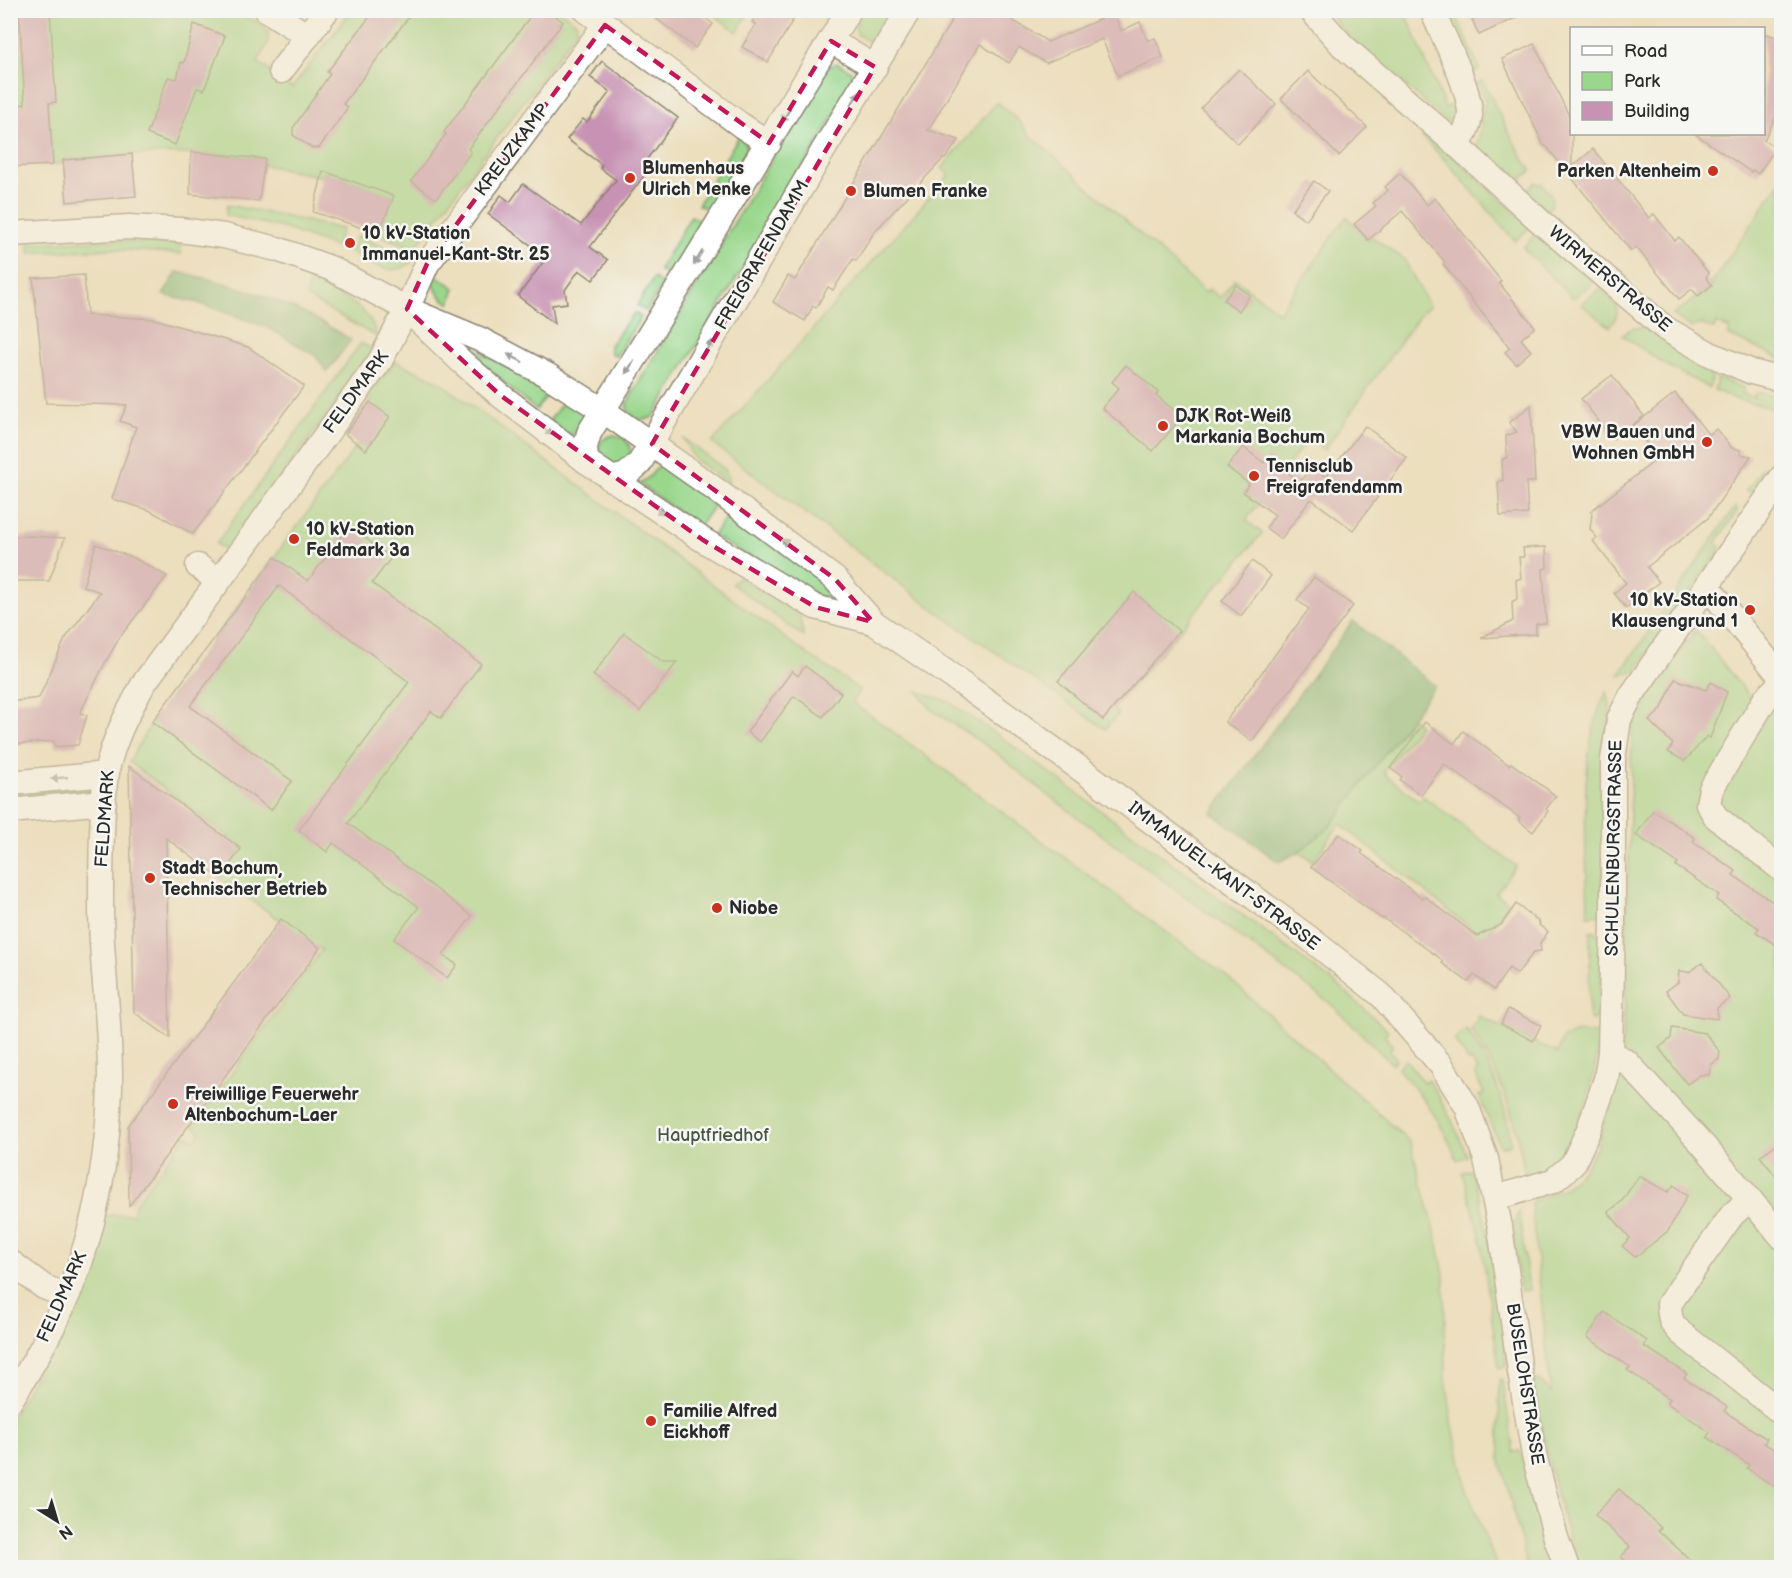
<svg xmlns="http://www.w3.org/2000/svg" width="1792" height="1578" font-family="'Balsamiq Sans',sans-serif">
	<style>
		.green { fill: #99d78c; stroke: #62815c; stroke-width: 1.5 }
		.forest { fill: #7ab878; stroke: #527252; stroke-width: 1.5 }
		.building { fill: #c792b3 }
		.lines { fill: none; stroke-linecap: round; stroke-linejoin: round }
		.street-casing { stroke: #8c8574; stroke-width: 27 }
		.street { stroke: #fff; stroke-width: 24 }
		.oneway { fill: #a0a0a0 }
		.marked { fill: none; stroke: #c2185b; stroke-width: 4.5; stroke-dasharray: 12 8; stroke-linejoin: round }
		.poi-dot { fill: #c8321e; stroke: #f6f6f2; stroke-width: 2 }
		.labels { text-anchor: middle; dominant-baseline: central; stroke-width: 5; stroke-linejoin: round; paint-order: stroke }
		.street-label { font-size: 18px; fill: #2b2b2b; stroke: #f6f6f2 }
		.poi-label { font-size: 18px; font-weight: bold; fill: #2b2b2b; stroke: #f6f6f2; text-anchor: start }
		.park-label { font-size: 18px; fill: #465643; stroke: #f6f6f2 }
	</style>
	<rect width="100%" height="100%" fill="#f6f6f2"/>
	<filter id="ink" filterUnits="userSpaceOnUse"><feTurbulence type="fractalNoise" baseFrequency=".0167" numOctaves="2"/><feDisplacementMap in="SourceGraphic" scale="12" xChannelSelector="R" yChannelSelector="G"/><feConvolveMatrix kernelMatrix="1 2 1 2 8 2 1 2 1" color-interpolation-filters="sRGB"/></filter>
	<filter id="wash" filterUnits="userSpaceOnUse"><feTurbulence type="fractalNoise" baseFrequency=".008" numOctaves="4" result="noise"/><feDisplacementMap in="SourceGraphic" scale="24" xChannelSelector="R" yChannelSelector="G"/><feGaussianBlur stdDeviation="1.35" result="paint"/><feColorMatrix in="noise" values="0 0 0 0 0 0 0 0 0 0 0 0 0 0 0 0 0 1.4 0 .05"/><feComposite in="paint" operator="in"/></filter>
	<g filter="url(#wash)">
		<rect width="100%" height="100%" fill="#ecdfbe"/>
		<g class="green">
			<path d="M107 10 153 15 154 11H232L261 23 268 32V43L258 62 292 88 351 11H560L577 23V30L415 248 378 235 393 196 325 172 323 177 264 165V159C197 150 132 154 64 160L61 164 11 166 10 11Z"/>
			<polygon points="709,11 750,11 737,32"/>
			<polygon points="860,11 897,11 881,36 867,41 857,34 855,20"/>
			<polygon points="1328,11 1405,11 1445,108 1461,100 1460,118 1449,122 1440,116 1346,34"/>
			<polygon points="1443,11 1454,11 1480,69 1471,74"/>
			<path d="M837 63 851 71 853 84 654 416C644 422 637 421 628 413L627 403 826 68Z"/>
			<path d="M1483 80C1498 112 1512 142 1532 171L1515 184 1477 149 1485 99 1477 84Z"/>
			<polygon points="997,102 1019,121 1029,134 1206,293 1209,289 1220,298 1235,279 1279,312 1347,216 1368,240 1372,237 1404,259 1429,306 1421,313 1324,450 1308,439 1246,520 1262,533 1113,709 1119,714 1105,729 932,608 712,443 949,175 942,168"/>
			<polygon points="1426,133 1531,226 1515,241 1447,162 1422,137"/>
			<polygon points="739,136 746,144 745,156 712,211 698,205"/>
			<polygon points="1781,181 1781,359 1728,335 1730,329 1716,323 1714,329 1701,324 1692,328 1673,315 1713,286 1712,282"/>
			<polygon points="1536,182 1538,185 1541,183 1552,196 1551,206 1546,211 1523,192"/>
			<polygon points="227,205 284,216 342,229 335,247 283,228 226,215"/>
			<polygon points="691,216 702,222 669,275 659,270"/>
			<polygon points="1537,233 1591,279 1592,284 1573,298 1523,248"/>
			<path d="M357 236 415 259C395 281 372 263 350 253Z"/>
			<polygon points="112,240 182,245 181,254 111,249 29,253 29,243"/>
			<path d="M434 274 455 288 450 304C438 296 433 289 434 274Z"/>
			<polygon points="654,278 663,284 646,311 637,305"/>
			<path d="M309 280C335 293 371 305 377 337L306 297Z"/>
			<path d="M1601 288C1615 301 1625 308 1610 327L1581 304Z"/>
			<polygon points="634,313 641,317 616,356 610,352 610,345"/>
			<polygon points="1645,327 1710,370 1709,375 1712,377 1709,388 1667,366 1622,335 1632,328"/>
			<polygon points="361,343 374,350 227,551 216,544"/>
			<polygon points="476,350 551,391 536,410 473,356"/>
			<polygon points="395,361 438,381 789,641 860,690 852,702 1225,975 1410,1142 1436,1234 1444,1275 1446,1379 1453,1426 1466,1487 1497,1567 11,1568 11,1419 94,1267 103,1216 132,1214 136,1202 186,1135 195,1140 201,1132 193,1126 322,950 220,878 242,847 129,762 152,722 358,444 345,434 370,402 371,391"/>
			<polygon points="1717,378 1744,388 1742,393 1753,398 1756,393 1764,393 1780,399 1774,409 1736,399 1714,390"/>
			<polygon points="565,399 584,413 572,436 549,421"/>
			<path d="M614 435C628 438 634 447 628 461L616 467 599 456C597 445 602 437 614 435Z"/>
			<polygon points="683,438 723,468 728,475 728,484 694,459"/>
			<polygon points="660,464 716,502 699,527 640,484 650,476"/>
			<path d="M1763 467 1772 474C1765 484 1761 495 1746 491Z"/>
			<polygon points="1735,507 1738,510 1716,543 1721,548 1636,670 1631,673 1619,675"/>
			<polygon points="729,512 828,585 830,591 826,597 822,599 713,536"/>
			<polygon points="738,577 799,613 804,637 732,584"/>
			<path d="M1696 630 1753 701 1781 682V1567H1579C1557 1507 1545 1445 1533 1382L1539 1380 1551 1393 1531 1202 1565 1187 1584 1169 1598 1144 1621 1058 1625 1001 1632 731 1641 706Z"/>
			<polygon points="917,691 947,701 1005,740 1339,986 1388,1031 1384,1035 1393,1046 1389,1050 1397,1059 1392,1064 1331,1004 1049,796 994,751 932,710"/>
			<path d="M1607 691 1610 705 1602 914 1588 915C1587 851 1576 747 1607 691Z"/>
			<polygon points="1411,718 1419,725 1384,772 1386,775 1419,801 1423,796 1516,866 1496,893 1509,903 1484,939 1340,824 1313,861 1298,852 1329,828"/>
			<polygon points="91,786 92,793 11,805 11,789"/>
			<polygon points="1595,931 1602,938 1600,1014 1593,1020 1589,1019 1590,932"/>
			<path d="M1479 1016 1557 1053 1563 1038 1577 1032 1600 1034C1596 1068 1582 1142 1555 1163 1546 1170 1536 1173 1525 1175 1517 1124 1501 1072 1471 1030Z"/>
			<path d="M1466 1029C1491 1063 1505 1100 1511 1142L1509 1145 1500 1147 1479 1096 1484 1094 1475 1073 1478 1071 1472 1061 1469 1062 1454 1040Z"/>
			<path d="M1406 1060 1423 1082 1428 1079C1444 1104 1457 1128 1467 1156L1457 1160C1442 1122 1424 1097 1397 1068Z"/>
			<path d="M1471 1170C1492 1234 1499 1300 1507 1366L1499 1368 1480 1234 1462 1172Z"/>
			<path d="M1519 1212 1529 1290 1521 1291C1518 1269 1508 1232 1519 1212Z"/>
			<polygon points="1499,1380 1502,1380 1514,1452 1520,1451 1546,1547 1555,1567 1528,1567 1525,1557 1500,1459"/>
		</g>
		<g class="forest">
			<path d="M177 272C240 284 298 305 351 340L327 372 316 356 269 328 198 303 163 295Z"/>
			<polygon points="1353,621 1435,686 1329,828 1298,852 1279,862 1212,813"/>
		</g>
		<g id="blocks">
			<g class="building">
				<polygon points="19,10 50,10 56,102 49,103 53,165 10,167 10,122 19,122 18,105 25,104"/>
				<polygon points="375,10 414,10 343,104 348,107 319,148 312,148 293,135 293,128 330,74 327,72"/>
				<polygon points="535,10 548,10 563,22 468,149 471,152 436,199 411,181 446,134 444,132"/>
				<polygon points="645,10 696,10 713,24 695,48"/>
				<polygon points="760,10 799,10 768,62 742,47 756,24 752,22"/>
				<polygon points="958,10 990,10 1009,18 1048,42 1114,13 1121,31 1140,22 1148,41 1155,38 1163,57 1118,76 1102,39 1046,63 1019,47 1009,63 980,44 928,130 959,140 945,159 943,159 875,231 856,261 853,259 833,290 828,287 816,308 813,306 805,321 773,302 788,276 795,280"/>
				<polygon points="1468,10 1533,10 1479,35"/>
				<polygon points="194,24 225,36 204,90 197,88 175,145 147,134 168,77 177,79 181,62 184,63"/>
				<polygon points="1764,33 1782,39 1782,105 1764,140 1776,148 1758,174 1753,170 1751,172 1695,134 1764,134"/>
				<polygon points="1534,44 1572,122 1572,167 1593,149 1649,218 1654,214 1675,241 1679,237 1709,274 1706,277 1712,285 1698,296 1692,289 1679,299 1636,247 1631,251 1546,146 1544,146 1502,59"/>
				<polygon points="602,61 678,118 644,163 650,168 590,247 608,260 593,280 579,270 565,290 567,303 552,305 555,324 518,296 547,257 488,214 501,195 510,202 523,184 581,225 616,180 600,168 602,165 567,139 583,119 587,122 610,92 590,77"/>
				<polygon points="1239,69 1276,104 1238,144 1201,108"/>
				<polygon points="1308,71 1367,127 1339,156 1281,99"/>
				<polygon points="191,152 265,159 259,201 190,194"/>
				<polygon points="132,154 136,196 67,202 63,160"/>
				<polygon points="323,171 394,196 378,235 354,225 313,212"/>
				<polygon points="1400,173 1427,205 1435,198 1501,281 1499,283 1535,327 1521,339 1531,351 1516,364 1505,352 1510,348 1443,264 1445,262 1402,211 1368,240 1354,224 1376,206 1373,203 1388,190 1385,187"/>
				<polygon points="1314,181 1328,191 1306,220 1292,210"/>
				<polygon points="84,275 87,315 155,319 248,347 304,386 193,534 149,510 112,499 136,427 120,421 127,405 46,403 33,278"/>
				<polygon points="1236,285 1250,295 1239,311 1224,300"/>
				<polygon points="1126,365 1158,392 1156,395 1182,417 1153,451 1102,408 1119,388 1112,382"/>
				<polygon points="1612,375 1644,416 1613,439 1581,399"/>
				<polygon points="1675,393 1709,435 1716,429 1732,448 1741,450 1740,454 1751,456 1708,518 1647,567 1659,582 1626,608 1614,593 1626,583 1593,541 1597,538 1590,529 1592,514 1591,511 1658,458 1633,426"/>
				<polygon points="370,402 390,417 366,450 345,434"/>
				<polygon points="1531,405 1535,482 1526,482 1528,514 1500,516 1498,482 1503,480 1502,460 1507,457 1506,436 1517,432 1509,423"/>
				<polygon points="1365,426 1407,458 1353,530 1311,499 1281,539 1266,528 1275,515 1243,492 1249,484 1227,467 1243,447 1264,463 1268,457 1300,482 1312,466 1326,477"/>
				<polygon points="349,526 391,558 372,583 481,664 441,718 431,711 348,823 472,916 443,955 457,965 447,978 394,939 419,907 333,843 327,852 299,830 409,682 279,586 190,706 292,781 271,810 152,722 275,557 308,581"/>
				<polygon points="30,536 65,538 49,581 10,581 10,537"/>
				<polygon points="96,544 134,558 167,576 120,637 105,663 80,713 87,715 78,745 55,747 54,741 10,745 10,702 39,698 65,639 100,592 83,586"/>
				<polygon points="1546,547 1547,568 1543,569 1546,623 1536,624 1536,634 1481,638 1513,621 1512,602 1517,599 1516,580 1521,578 1519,557 1524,557 1523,548"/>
				<polygon points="1252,561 1271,576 1241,616 1222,601"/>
				<polygon points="1314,577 1353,606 1252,741 1225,722 1309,609 1297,600"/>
				<polygon points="1134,592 1179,631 1103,720 1058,681"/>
				<polygon points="624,633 663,662 677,662 640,711 593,675"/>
				<polygon points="805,666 841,693 823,717 794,696 760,742 747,732 792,671 798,676"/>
				<polygon points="1675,679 1706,690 1711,682 1727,692 1710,738 1707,736 1685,761 1668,752 1673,744 1649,721 1661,710"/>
				<polygon points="1425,722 1454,744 1463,731 1509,765 1511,763 1556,796 1546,809 1548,811 1533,832 1518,820 1520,818 1444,764 1421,795 1400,780 1402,777 1390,768"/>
				<polygon points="129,766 241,849 220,878 166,838 170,1038 134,1012"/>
				<polygon points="1653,810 1695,838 1693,842 1736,871 1733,875 1776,904 1773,907 1782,913 1782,949 1756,932 1759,928 1716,900 1719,895 1676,866 1678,863 1636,835"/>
				<polygon points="1339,834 1363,851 1361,853 1422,898 1424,896 1477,936 1501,925 1516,904 1540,923 1539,925 1548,932 1540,943 1541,951 1534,952 1517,974 1509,968 1494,990 1474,975 1468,982 1442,963 1442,960 1434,954 1383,918 1382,919 1311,867"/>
				<polygon points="281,919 320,948 129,1206 128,1126"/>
				<polygon points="1702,963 1730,998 1717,1008 1717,1019 1683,1014 1666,991 1678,982 1679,971 1689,972"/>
				<polygon points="1508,1009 1541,1025 1533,1041 1501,1024"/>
				<polygon points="1672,1028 1705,1033 1720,1052 1719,1059 1711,1065 1709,1075 1700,1075 1687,1084 1659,1048 1671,1038"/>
				<polygon points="1782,1140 1782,1184 1760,1156"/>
				<polygon points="1639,1176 1668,1192 1674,1185 1687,1196 1668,1231 1635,1257 1622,1246 1630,1238 1608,1212 1621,1202"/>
				<polygon points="1604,1312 1647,1341 1644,1346 1687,1374 1684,1378 1727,1407 1724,1411 1767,1439 1764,1443 1782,1455 1782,1492 1747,1468 1749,1465 1707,1437 1710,1432 1667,1403 1670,1399 1627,1370 1630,1367 1587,1337"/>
				<polygon points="1619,1489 1661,1528 1658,1530 1699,1568 1633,1568 1621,1557 1630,1547 1595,1515"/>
			</g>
		</g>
	</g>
	<g filter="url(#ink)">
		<use href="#blocks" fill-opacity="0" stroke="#8c8574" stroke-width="1.5"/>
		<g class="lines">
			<defs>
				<g id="street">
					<polyline points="267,10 308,36"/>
					<polyline points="586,10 742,126 769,143"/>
					<polyline points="1311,10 1343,46 1458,146 1542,223 1666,329 1710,354 1752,372 1782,380"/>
					<path d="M1432 10C1444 39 1467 81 1470 111 1471 123 1463 136 1458 146"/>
					<polyline points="831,41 875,67"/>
					<polyline points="281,71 327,10"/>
					<polyline points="10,234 129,227 180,230 224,236 277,249 330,268 407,309 479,339 547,375 604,411 712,487 835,579 873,622 963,684 1082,770 1313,941 1381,995 1441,1065 1467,1107 1486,1159 1500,1227 1520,1372 1534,1455 1556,1538 1567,1568"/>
					<polyline points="417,319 462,362 500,395 586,461 703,540 815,607 873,622"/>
					<polyline points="586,461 585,447 589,433 849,10"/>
					<polyline points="611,479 626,475 639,464 824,149 909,10"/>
					<polyline points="198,566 218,581"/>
					<polyline points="1707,586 1782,678"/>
					<polyline points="1782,682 1766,698 1711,789 1708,804 1716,817 1782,870"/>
					<polyline points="10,783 107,774"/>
					<polyline points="10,811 104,802"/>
					<polyline points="1610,1052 1628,1063 1704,1146 1782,1237"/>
					<polyline points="1495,1198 1553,1181 1573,1164 1589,1129 1606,1079 1610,1052 1613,923 1613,760 1619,719 1631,696 1782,477"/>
					<path d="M1750 1199 1732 1215 1669 1304C1670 1320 1670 1322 1681 1333L1782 1413"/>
					<polyline points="10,1262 44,1287 67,1296"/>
					<path d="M10 1401C36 1360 65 1308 80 1263 99 1207 108 1147 110 1089 111 1040 105 992 102 943 100 907 101 870 102 834 103 814 103 794 106 775 112 742 128 712 144 683L380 361 407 309 427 264 605 25"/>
				</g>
			</defs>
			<use href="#street" class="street-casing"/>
			<use href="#street" class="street"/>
		</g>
		<defs><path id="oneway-solid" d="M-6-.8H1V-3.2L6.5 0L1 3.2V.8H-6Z" transform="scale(1.5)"/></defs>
		<g class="oneway">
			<use href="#oneway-solid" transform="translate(855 99) rotate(-58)"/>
			<use href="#oneway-solid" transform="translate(786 115) rotate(121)"/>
			<use href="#oneway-solid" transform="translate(698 258) rotate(122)"/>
			<use href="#oneway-solid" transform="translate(708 348) rotate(-60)"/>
			<use href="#oneway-solid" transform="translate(515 358) rotate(-152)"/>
			<use href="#oneway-solid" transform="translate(630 367) rotate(122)"/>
			<use href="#oneway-solid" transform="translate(546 430) rotate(38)"/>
			<use href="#oneway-solid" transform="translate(657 509) rotate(34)"/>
			<use href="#oneway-solid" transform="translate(788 544) rotate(-143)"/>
			<use href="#oneway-solid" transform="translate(59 778) rotate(174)"/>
		</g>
	</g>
	<path d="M0 0H1792V1578H0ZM605 25 769 143 831 41 875 67 652 444 835 579 873 622 815 607 703 540 500 395 407 309 427 264Z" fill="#ecdfbe" fill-opacity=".55" fill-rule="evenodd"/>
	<path class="marked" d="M605 25 769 143 831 41 875 67 652 444 835 579 873 622 815 607 703 540 500 395 407 309 427 264Z"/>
	<g class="poi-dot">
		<circle cx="1713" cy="171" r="6"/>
		<circle cx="630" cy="178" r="6"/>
		<circle cx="851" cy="191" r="6"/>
		<circle cx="350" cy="243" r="6"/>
		<circle cx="1163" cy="426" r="6"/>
		<circle cx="1707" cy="442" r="6"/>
		<circle cx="1254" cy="476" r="6"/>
		<circle cx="294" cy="539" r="6"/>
		<circle cx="1750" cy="610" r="6"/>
		<circle cx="150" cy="878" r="6"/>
		<circle cx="717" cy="908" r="6"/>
		<circle cx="173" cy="1104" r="6"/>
		<circle cx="651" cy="1421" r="6"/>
	</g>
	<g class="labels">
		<g class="street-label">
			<text transform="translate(512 150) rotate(-53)">KREUZKAMP</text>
			<text transform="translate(762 255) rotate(-60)">FREIGRAFENDAMM</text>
			<text transform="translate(1610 279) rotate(40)">WIRMERSTRASSE</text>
			<text transform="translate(356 392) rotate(-54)">FELDMARK</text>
			<text transform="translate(105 819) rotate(-86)">FELDMARK</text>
			<text transform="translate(1614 848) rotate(-89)">SCHULENBURGSTRASSE</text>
			<text transform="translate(1224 876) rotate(37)">IMMANUEL-KANT-STRASSE</text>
			<text transform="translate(62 1297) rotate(-66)">FELDMARK</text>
			<text transform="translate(1525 1384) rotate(81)">BUSELOHSTRASSE</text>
		</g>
		<g class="poi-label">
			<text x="642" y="168">Blumenhaus<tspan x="642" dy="21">Ulrich Menke</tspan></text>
			<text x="1701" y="171" text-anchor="end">Parken Altenheim</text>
			<text x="863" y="191">Blumen Franke</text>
			<text x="362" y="233">10 kV-Station<tspan x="362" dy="21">Immanuel-Kant-Str. 25</tspan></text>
			<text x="1175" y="416">DJK Rot-Weiß<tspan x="1175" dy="21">Markania Bochum</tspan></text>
			<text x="1695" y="432" text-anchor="end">VBW Bauen und<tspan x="1695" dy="21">Wohnen GmbH</tspan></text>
			<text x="1266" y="466">Tennisclub<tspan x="1266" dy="21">Freigrafendamm</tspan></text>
			<text x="306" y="529">10 kV-Station<tspan x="306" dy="21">Feldmark 3a</tspan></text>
			<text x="1738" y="600" text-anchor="end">10 kV-Station<tspan x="1738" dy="21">Klausengrund 1</tspan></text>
			<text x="162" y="868">Stadt Bochum,<tspan x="162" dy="21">Technischer Betrieb</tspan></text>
			<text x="729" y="908">Niobe</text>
			<text x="185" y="1094">Freiwillige Feuerwehr<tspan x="185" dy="21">Altenbochum-Laer</tspan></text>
			<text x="663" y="1411">Familie Alfred<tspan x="663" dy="21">Eickhoff</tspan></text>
		</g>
		<g class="park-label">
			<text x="713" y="1135">Hauptfriedhof</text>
		</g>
	</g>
	<rect width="1792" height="1578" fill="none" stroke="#f6f6f2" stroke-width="36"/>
	<rect x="1570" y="27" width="195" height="108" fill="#f6f6f2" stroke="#a5a5a2" stroke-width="1.5"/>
	<rect x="1582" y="46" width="30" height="9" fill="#ffffff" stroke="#a5a5a2" stroke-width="1.5"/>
	<text x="1624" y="57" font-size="18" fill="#2b2b2b">Road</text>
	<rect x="1582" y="72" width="30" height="18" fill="#99d78c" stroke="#a5a5a2" stroke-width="1.5"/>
	<text x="1624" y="87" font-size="18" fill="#2b2b2b">Park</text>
	<rect x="1582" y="102" width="30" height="18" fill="#c792b3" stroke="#a5a5a2" stroke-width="1.5"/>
	<text x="1624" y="117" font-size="18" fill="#2b2b2b">Building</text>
	<g transform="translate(57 1521) rotate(143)" stroke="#f6f6f2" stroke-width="4.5" paint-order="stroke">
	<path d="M0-4.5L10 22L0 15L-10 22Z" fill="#2b2b2b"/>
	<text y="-9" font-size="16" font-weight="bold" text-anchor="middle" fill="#2b2b2b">N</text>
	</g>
</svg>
